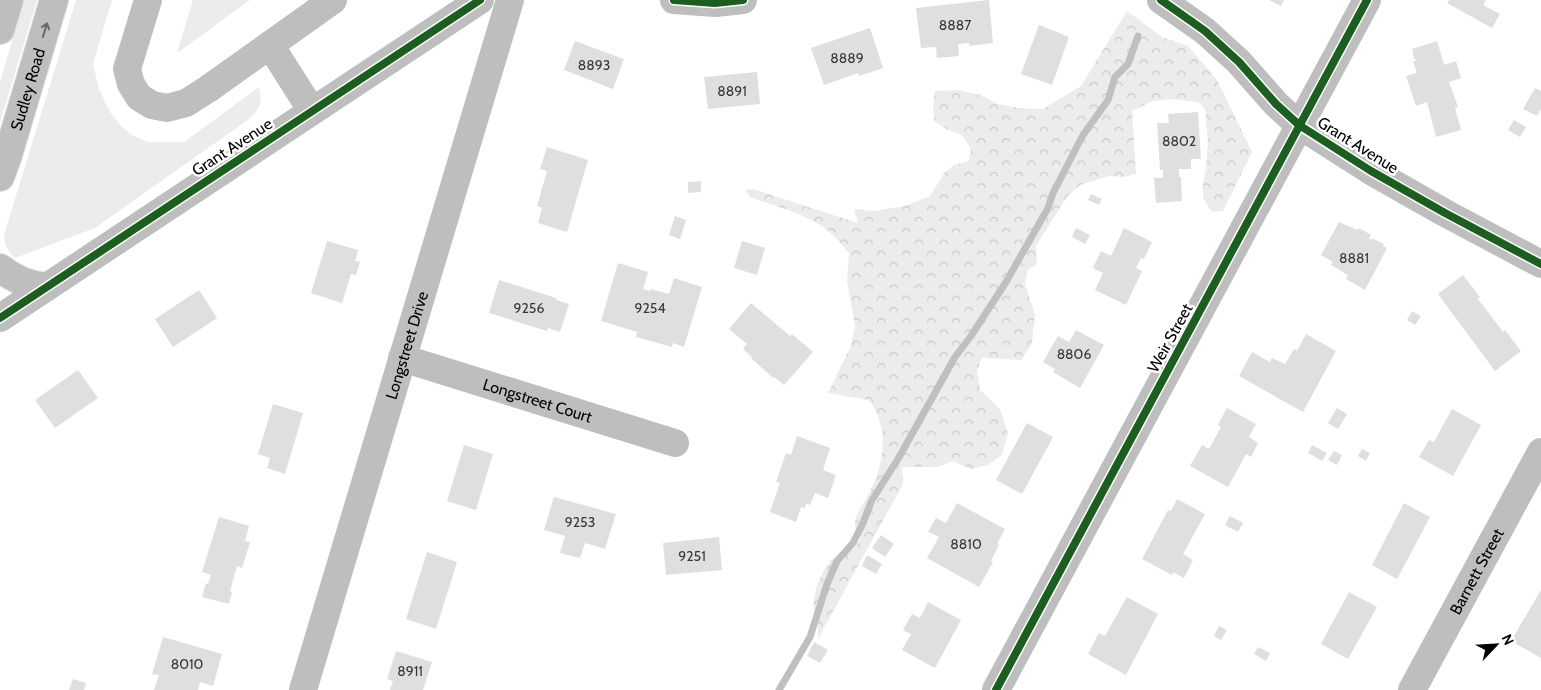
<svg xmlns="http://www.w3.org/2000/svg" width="1541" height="690" font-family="Cabin,sans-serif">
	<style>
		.grass { fill: #ececec }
		.forest { fill: url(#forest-crowns) }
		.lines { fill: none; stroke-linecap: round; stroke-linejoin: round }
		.stream { stroke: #bfbfbf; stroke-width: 7 }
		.building { fill: #dfdfdf }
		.major-casing { stroke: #dbdbdb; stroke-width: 30 }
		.minor { stroke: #bebebe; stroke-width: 28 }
		.major { stroke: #bebebe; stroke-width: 28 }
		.cycleway-casing { stroke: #fff; stroke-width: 11 }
		.cycleway { stroke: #1b5e20; stroke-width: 8 }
		.oneway { stroke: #686868 }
		.labels { text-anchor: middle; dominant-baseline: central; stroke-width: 5; stroke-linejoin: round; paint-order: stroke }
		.number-label { font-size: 14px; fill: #383838 }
		.street-label { font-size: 16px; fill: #000; stroke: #fff }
	</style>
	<defs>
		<pattern id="forest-crowns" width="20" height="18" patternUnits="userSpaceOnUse" patternTransform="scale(1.25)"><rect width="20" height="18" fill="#ececec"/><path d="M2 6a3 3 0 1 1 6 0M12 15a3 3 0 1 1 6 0" fill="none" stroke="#c9c9c9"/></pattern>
	</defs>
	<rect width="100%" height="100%" fill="#fff"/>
	<g class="grass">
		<polygon points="24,0 37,0 0,123 0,82"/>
		<path d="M76 0H112L93 64 99 89 110 112 121 126 132 135 148 142H184L259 87C262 103 262 107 249 119L95 228 15 258C7 251 5 245 4 235Z"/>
		<polygon points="193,0 250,0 177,53"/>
	</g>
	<path class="forest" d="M1127 11 1162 37 1188 46 1217 80 1252 152 1223 211 1212 212 1203 198V183L1206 168 1208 141 1205 109 1198 102 1171 99 1153 101 1132 111 1136 174 1123 177 1109 176 1080 185 1067 197 1036 246 1037 264 1028 270 1025 284 1035 315 1032 343 1021 360 982 358 977 370 980 390 1000 409 1008 433 1002 455 988 465 971 469 952 461 938 467H902L903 484 818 639V626L813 604 816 588 824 570 832 559 854 549 861 538C859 535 855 529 855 525 854 515 863 506 867 497 884 468 891 428 869 400L828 393 850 348 855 326 847 281 849 254C825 217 789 211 750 197L745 190 753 189 858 223 854 209 875 211 905 206 930 196 945 172 954 165 969 161 971 149 962 135 948 130 934 121 933 105 935 91 958 90 981 95 997 104 1019 108 1043 109 1081 86Z"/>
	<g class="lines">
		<polyline class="stream" points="779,690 810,637 827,584 837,561 853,543 863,523 872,500 898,459 955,357 971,336 1006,282 1048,208 1053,193 1083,135 1108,100 1115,77 1128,64 1138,36"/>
	</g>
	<g class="building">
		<polygon points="989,0 993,43 969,46 969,43 958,44 959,56 937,58 936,47 921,48 916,8"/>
		<polygon points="1269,0 1284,0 1281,6"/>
		<polygon points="1449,0 1486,0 1483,5 1500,14 1492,28 1447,3"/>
		<polygon points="1039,25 1069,37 1052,85 1021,74"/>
		<polygon points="870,28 883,68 859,76 858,73 824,85 811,48"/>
		<polygon points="575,41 624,59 613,89 564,70"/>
		<polygon points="1437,41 1444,65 1456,61 1461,78 1449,82 1458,107 1455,108 1461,130 1436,137 1427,102 1416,106 1406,76 1417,73 1413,61 1416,61 1414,58 1412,49"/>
		<polygon points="757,72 760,104 708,109 704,77"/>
		<polygon points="1535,88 1541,91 1541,109 1537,116 1523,109"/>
		<polygon points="1198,112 1201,159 1191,159 1191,169 1179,169 1179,177 1181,177 1182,201 1156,203 1154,178 1163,178 1163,170 1160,170 1157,123 1169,123 1168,114"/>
		<polygon points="1514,120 1526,127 1520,137 1508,130"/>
		<polygon points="547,147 588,160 567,232 538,223 542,208 537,206 547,171 540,169"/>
		<polygon points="701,181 701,192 688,193 688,182"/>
		<polygon points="1091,194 1102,199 1099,205 1088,200"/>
		<polygon points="675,216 686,220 680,239 669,235"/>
		<polygon points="1339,222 1358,230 1359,228 1371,235 1369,238 1371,240 1372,238 1384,244 1383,246 1387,248 1365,290 1346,279 1348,275 1331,265 1333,262 1321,255"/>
		<polygon points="1076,228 1090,235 1085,244 1072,237"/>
		<polygon points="1124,228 1152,242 1144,259 1141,258 1136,268 1142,271 1126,305 1095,290 1103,273 1093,268 1101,251 1111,256"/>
		<polygon points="327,241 358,250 355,261 360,262 356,275 351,274 342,303 311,293"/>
		<polygon points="742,241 765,248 757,275 734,268"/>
		<polygon points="618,263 648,272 643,289 650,291 651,289 669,294 674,278 702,287 684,347 673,343 672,347 636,337 637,332 601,321"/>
		<polygon points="1463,275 1480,297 1478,299 1503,332 1505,330 1521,351 1495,371 1438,294"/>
		<polygon points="499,280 556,298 556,300 569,304 560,332 548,328 547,331 489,313"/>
		<polygon points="199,290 217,318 173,347 155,319"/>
		<polygon points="751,303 790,336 792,334 813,352 784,385 774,377 773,378 751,358 752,357 743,349 747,344 729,329"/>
		<polygon points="1412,311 1421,316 1415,325 1407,320"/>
		<polygon points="1076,330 1104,345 1080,388 1053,372 1055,369 1043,362 1058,336 1069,342"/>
		<polygon points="1306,334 1336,351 1303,412 1239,376 1252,352 1270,362 1272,358 1285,364 1294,349 1297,351"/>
		<polygon points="78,370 98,398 55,428 35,400"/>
		<polygon points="273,404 303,413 285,474 267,468 270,458 258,454"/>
		<polygon points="1227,408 1256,424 1249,437 1258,443 1251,457 1246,454 1228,487 1190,466 1202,445 1209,449 1221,427 1218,425"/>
		<polygon points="1337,408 1347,414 1338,429 1328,423"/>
		<polygon points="1452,409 1481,425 1453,476 1419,457 1429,440 1434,442"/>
		<polygon points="1027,423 1053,437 1022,494 996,480"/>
		<polygon points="797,436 830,448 823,470 836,475 828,498 815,493 810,505 806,504 805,508 801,507 796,522 770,512 780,483 776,482 786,453 791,455"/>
		<polygon points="464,445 493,454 476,510 447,501"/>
		<polygon points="1312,445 1327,453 1322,461 1308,453"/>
		<polygon points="1362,449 1370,453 1366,461 1358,456"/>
		<polygon points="1334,451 1342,455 1337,465 1328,460"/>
		<polygon points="554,497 616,514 605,549 585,543 580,558 560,553 565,536 544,530"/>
		<polygon points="1177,499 1205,514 1183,554 1193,560 1184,578 1173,572 1172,575 1142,559 1168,510 1171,511"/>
		<polygon points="957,503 1005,529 997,544 999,545 991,561 993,562 979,587 927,558 939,537 928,532 936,518 946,523"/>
		<polygon points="1404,503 1430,517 1397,579 1372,565"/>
		<polygon points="1230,516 1243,523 1238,532 1225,525"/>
		<polygon points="219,517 249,526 245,541 250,542 242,568 237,566 230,591 232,592 229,604 202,597 206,583 208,584 211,575 202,572"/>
		<polygon points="881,535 894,544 885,557 872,548"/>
		<polygon points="719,537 722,570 666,575 663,543"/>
		<polygon points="427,552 457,562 436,629 406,619"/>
		<polygon points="867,555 882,564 876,574 862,566"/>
		<polygon points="1541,590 1541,658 1511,641"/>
		<polygon points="1349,592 1377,607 1348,659 1321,644"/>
		<polygon points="1127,597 1158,614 1126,675 1088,654 1099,633 1105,636"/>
		<polygon points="928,602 961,620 935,668 902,650 911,634 903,630 912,614 920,618"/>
		<polygon points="1219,626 1227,630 1221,640 1214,636"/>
		<polygon points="163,637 222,654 213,686 200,682 198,690 154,690 159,675 152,674"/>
		<polygon points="814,642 828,650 820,663 807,656"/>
		<polygon points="1258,647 1270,653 1266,661 1254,654"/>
		<polygon points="396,651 432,662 423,690 390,690 393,681 387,679"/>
		<polygon points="73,679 86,683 84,690 69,690"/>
	</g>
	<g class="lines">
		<defs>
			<g id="major">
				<polyline points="0,30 9,0"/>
				<path id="s4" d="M0 177 7 158 54 0"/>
				<path d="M0 268C14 279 27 285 45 287"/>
			</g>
		</defs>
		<use href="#major" class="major-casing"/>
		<g class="minor">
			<polyline points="148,0 127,69 131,84 139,97 152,105 167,108 186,103 208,89 333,0"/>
			<polyline points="674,0 715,3 743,0"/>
			<polyline points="1161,0 1205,31 1239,62 1276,104 1299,125 1371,171 1445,213 1541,264"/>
			<polyline points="270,45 312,111"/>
			<polyline points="0,318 480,0"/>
			<path id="s1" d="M402 358 675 443"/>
			<path id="s2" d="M303 690 510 0"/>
			<polyline points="996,690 1367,0"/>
			<path id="s3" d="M1412 690 1541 452"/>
		</g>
		<use href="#major" class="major"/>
		<defs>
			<g id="cycleway">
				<polyline points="674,0 715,3 743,0"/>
				<polyline points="1161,0 1205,31 1239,62 1276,104 1299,125 1371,171 1445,213 1541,264"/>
				<polyline points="0,318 480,0"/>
				<polyline points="996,690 1367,0"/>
			</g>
		</defs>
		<use href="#cycleway" class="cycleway-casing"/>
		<use href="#cycleway" class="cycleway"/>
	</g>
	<defs><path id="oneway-shaft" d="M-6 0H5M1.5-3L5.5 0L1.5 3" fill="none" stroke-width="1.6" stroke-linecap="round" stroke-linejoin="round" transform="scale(1.25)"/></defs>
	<use class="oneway" href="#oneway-shaft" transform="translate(45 30) rotate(-73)"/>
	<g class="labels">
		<g class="number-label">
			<text x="955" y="25">8887</text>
			<text x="847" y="58">8889</text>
			<text x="594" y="65">8893</text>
			<text x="732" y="91">8891</text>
			<text x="1179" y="141">8802</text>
			<text x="1354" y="258">8881</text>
			<text x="529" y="308">9256</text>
			<text x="650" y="308">9254</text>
			<text x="1074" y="354">8806</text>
			<text x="580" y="522">9253</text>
			<text x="966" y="544">8810</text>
			<text x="692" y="556">9251</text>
			<text x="187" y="664">8010</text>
			<text x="410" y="671">8911</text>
		</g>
		<g class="street-label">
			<text stroke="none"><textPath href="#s4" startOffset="92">Sudley Road</textPath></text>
			<text transform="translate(1358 145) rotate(32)">Grant Avenue</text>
			<text transform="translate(232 147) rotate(-33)">Grant Avenue</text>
			<text transform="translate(1170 338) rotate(-61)">Weir Street</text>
			<text stroke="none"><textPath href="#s2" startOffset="360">Longstreet Drive</textPath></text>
			<text stroke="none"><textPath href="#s1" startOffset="142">Longstreet Court</textPath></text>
			<text stroke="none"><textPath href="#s3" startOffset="135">Barnett Street</textPath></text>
		</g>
	</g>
	<g transform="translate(1496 645) rotate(65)" stroke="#ffffff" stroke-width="4" paint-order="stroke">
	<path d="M0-4L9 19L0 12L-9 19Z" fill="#000000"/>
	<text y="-8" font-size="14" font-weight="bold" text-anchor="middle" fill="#000000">N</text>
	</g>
</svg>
